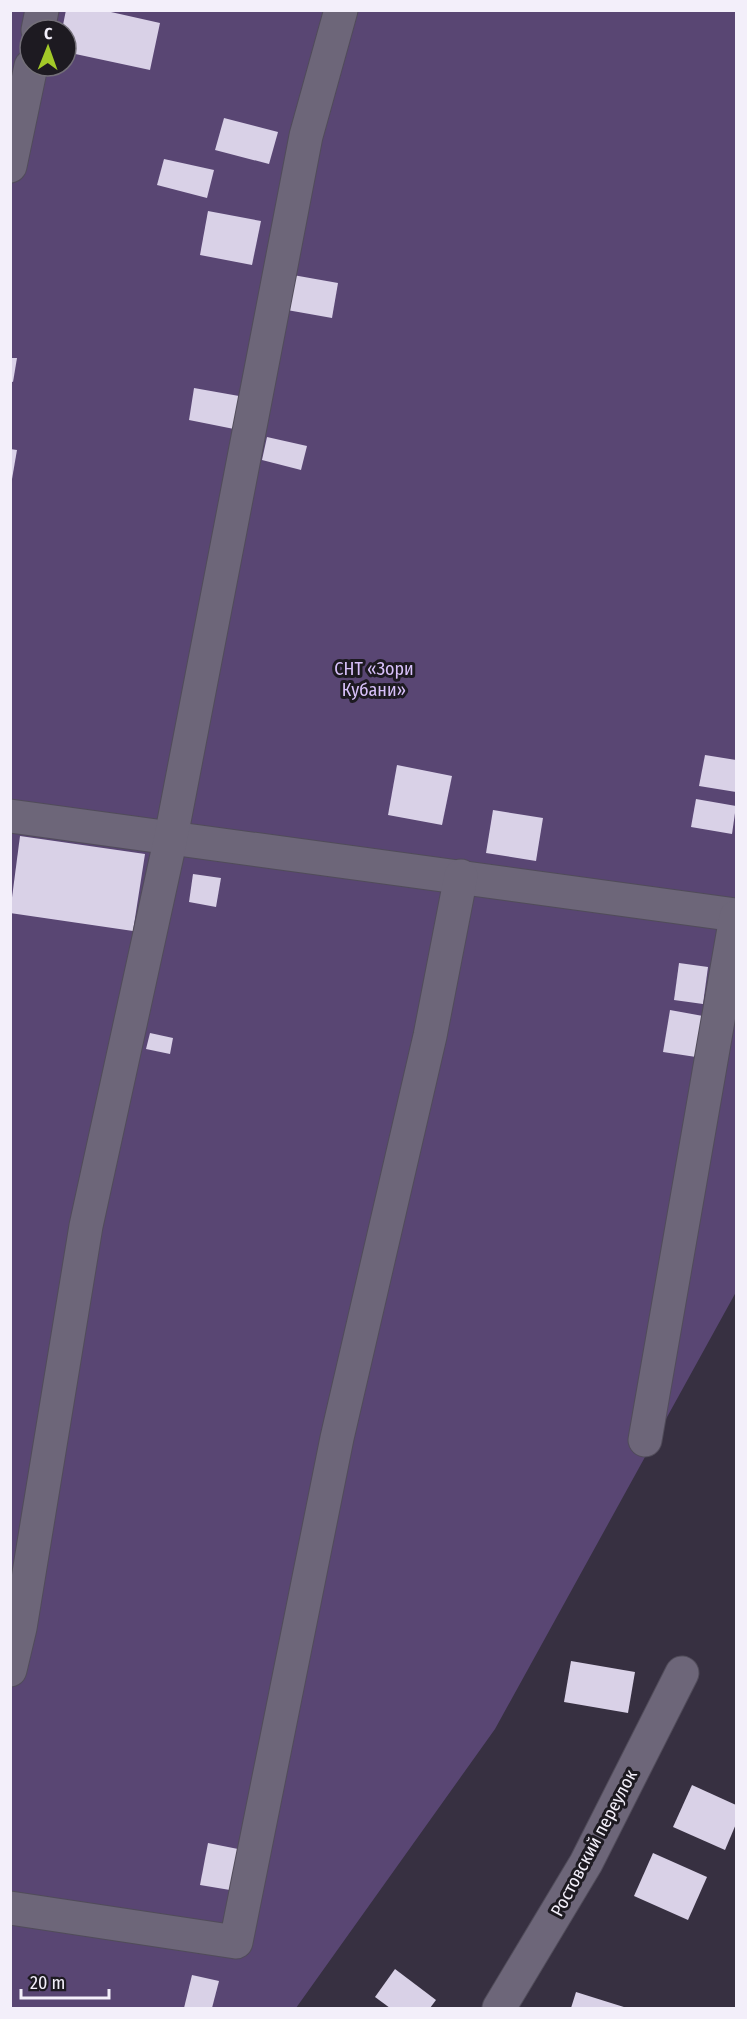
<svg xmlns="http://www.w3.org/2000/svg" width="747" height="2019" font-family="'Fira Sans Condensed',sans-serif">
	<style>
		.green { fill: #594673; fill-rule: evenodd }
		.building { fill: #d9d1e7 }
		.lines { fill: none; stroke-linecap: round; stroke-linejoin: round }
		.minor-casing { stroke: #514c5a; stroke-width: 35 }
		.minor { stroke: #6d6679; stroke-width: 33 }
		.labels { text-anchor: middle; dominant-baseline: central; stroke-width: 6; stroke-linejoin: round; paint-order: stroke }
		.park-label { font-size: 18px; fill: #d8c1fa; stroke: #1d1a21 }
		.street-label { font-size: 18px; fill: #f3effa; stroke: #1d1a21 }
	</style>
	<rect width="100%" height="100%" fill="#373041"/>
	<path class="green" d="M11 11H736V1292L495 1729 296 2008H11ZM30 30H66V66H30Z"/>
	<g class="building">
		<polygon points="66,10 102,10 160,23 150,70 66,52 66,30 62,30"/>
		<polygon points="224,118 278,132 269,164 215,150"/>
		<polygon points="164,159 214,170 207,198 157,185"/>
		<polygon points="208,211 261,221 252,265 200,255"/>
		<polygon points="293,275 338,283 332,318 287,310"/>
		<polygon points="10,358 17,358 13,382 10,381"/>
		<polygon points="194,388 239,396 234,429 189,420"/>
		<polygon points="267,437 307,446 301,470 262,460"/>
		<polygon points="10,449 17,450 12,479 10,479"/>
		<polygon points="705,755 736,760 736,792 699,786"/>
		<polygon points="397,765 452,776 442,825 388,815"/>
		<polygon points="696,799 736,806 732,834 691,827"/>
		<polygon points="493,810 543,818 536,861 486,853"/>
		<polygon points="20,836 145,854 133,931 10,913"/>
		<polygon points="193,874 221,878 216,907 189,902"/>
		<polygon points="679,963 708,967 703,1004 674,1000"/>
		<polygon points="670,1010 703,1016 696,1057 663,1052"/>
		<polygon points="150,1033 173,1038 170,1054 146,1049"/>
		<polygon points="571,1661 635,1672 628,1713 564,1702"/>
		<polygon points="692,1785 736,1805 736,1824 725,1850 673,1827"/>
		<polygon points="208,1843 238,1849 230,1890 200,1885"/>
		<polygon points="653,1853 707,1877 688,1920 634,1896"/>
		<polygon points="395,1969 436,2000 430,2008 390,2008 375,1997"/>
		<polygon points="192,1975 219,1981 212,2008 184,2008"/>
		<polygon points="576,1992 627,2008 571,2008"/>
	</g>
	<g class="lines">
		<defs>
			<g id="minor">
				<polyline points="38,30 42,10"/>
				<polyline points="10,166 31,66"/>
				<polyline points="10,816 736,915"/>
				<polyline points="645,1440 736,917"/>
				<polyline points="10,1670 20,1628 86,1226 171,837 306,136 341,10"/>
				<polyline points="10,1908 236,1942 337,1438 430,1036 461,876"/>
				<polyline points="499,2008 586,1863 682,1673"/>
			</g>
		</defs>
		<use href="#minor" class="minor-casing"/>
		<use href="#minor" class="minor"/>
	</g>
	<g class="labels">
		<g class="park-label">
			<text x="374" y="669">СНТ «Зори<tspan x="374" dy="21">Кубани»</tspan></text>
		</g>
		<g class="street-label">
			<text transform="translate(594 1843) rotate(-62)">Ростовский переулок</text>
		</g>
	</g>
	<rect width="747" height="2019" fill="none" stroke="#f3effa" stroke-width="24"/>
	<g transform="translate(48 48) rotate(1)"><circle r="28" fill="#1d1a21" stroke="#736f78" stroke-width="1.5"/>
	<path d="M0-4.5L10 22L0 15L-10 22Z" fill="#a2c928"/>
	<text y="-9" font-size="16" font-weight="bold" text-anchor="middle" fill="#f3effa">С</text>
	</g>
	<path d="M21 1989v9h88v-9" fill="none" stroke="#f3effa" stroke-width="3"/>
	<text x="30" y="1989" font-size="18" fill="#f3effa" stroke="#1d1a21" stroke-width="4.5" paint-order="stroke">20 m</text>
</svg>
